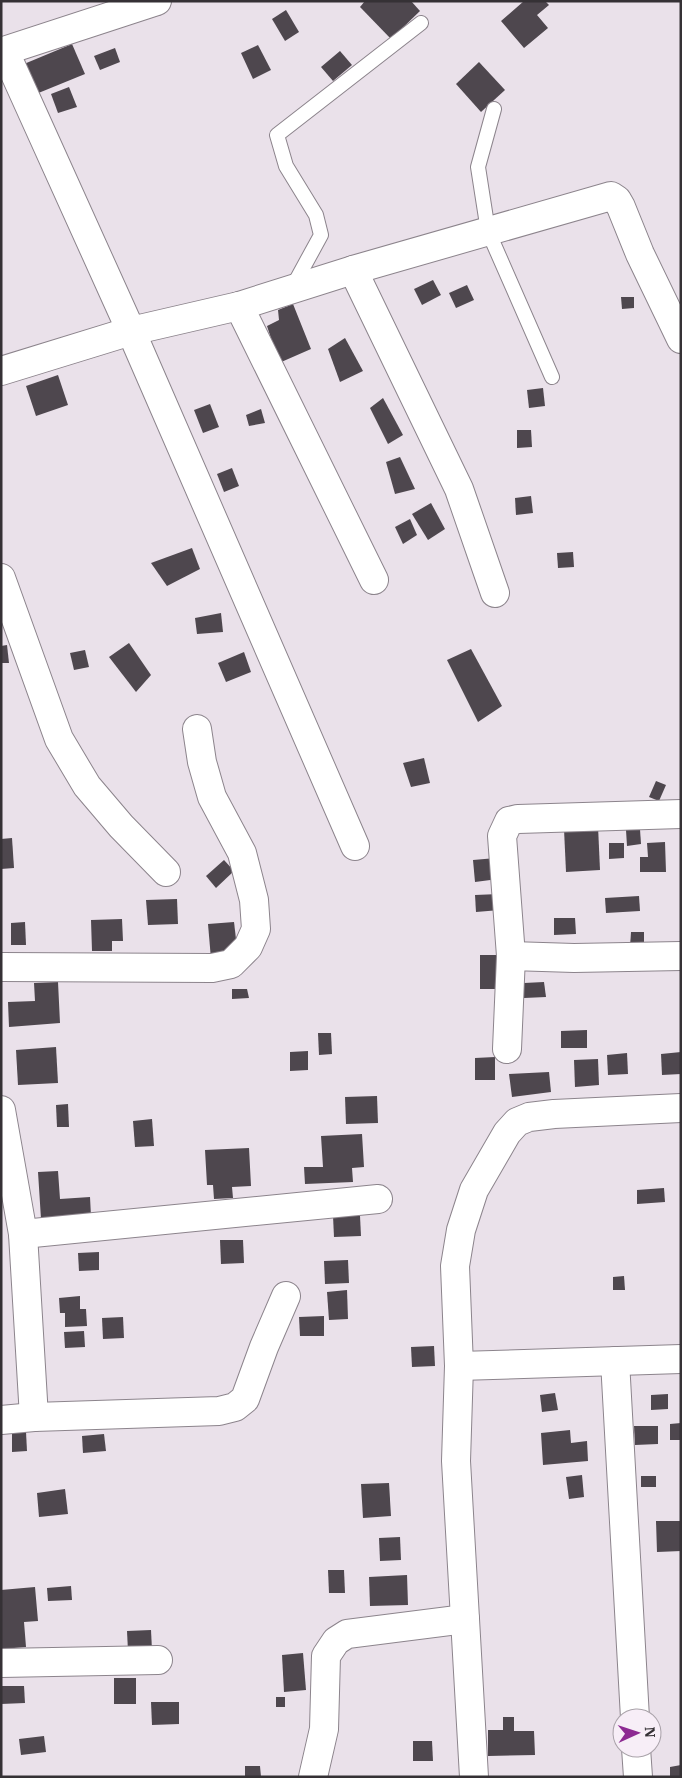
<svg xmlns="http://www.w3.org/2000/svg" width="682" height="1778" font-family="'IBM Plex Serif',serif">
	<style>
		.building { fill: #4e474e }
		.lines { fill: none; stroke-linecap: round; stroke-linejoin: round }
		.lane-casing { stroke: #8c848c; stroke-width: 16 }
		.street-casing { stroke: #8c848c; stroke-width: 30 }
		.lane { stroke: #fff; stroke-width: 14 }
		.street { stroke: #fff; stroke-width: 28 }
	</style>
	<rect width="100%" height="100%" fill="#eae1ea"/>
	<g class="building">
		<polygon points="365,1 411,1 420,11 391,39 360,7"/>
		<polygon points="524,1 545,1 549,5 537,15 548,28 524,48 501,21"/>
		<polygon points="286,10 299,32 285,41 272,19"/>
		<polygon points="72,44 85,74 36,94 24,64"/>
		<polygon points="258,45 271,70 253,79 241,53"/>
		<polygon points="115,48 120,62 100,70 94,56"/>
		<polygon points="340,51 352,65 333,81 321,67"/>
		<polygon points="479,62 505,90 481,112 456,84"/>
		<polygon points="69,87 77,107 58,113 51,94"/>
		<polygon points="433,280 441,295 422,305 414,289"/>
		<polygon points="467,285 474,300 456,308 449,293"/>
		<polygon points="621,297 634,297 634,308 622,309"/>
		<polygon points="293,304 311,349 279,363 267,326 279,320 278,310"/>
		<polygon points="345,338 363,371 340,382 328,349"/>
		<polygon points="58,375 68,405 36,416 26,386"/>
		<polygon points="543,388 545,406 529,408 527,390"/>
		<polygon points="383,398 403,435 388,444 370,408"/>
		<polygon points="210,404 219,427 203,433 194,410"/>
		<polygon points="261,409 265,423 249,426 246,415"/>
		<polygon points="517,430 531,430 532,447 517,448"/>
		<polygon points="400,457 415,489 395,494 386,462"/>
		<polygon points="232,468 239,486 224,492 217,474"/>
		<polygon points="531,496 533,513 516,515 515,498"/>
		<polygon points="431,503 445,529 428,540 412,514"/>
		<polygon points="410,519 417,535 403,544 395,527"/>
		<polygon points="192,548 200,569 167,586 151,563"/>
		<polygon points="573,552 574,567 558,568 557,553"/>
		<polygon points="221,613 223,632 197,634 195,618"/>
		<polygon points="129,643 151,675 136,692 109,657"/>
		<polygon points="7,645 9,663 1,663 1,646"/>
		<polygon points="471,649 502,706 478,722 447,660"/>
		<polygon points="85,650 89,667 74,670 70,653"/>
		<polygon points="244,652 251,672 226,682 218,663"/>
		<polygon points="424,758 430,783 411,787 403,763"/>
		<polygon points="656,781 666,785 659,801 649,797"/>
		<polygon points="598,826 600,870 566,872 564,829"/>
		<polygon points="640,829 641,844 627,846 626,830"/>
		<polygon points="12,838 14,868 1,869 1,839"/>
		<polygon points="665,842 666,872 640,872 640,857 648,857 647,843"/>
		<polygon points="609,843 624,843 624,858 609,859"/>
		<polygon points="496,858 498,879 475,882 473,860"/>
		<polygon points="224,860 234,871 216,888 206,876"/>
		<polygon points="499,894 500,910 476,912 475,895"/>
		<polygon points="639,896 640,911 606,913 605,898"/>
		<polygon points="177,899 178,924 148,925 146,900"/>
		<polygon points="554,918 575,918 576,934 554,935"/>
		<polygon points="122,919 123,941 112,941 112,951 92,951 91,920"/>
		<polygon points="25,922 26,945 11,945 11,923"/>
		<polygon points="234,922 238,956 211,959 208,924"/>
		<polygon points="631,932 644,932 644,947 630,947"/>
		<rect x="480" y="955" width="21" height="34"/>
		<polygon points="58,982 60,1023 9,1027 8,1002 35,1001 34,983"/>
		<polygon points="544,982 546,997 524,998 524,983"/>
		<polygon points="232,989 247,989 249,998 232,999"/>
		<polygon points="587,1030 587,1048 561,1048 561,1031"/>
		<polygon points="318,1033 331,1033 332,1054 319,1055"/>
		<polygon points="56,1047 58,1083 18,1085 16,1050"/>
		<polygon points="308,1051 308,1070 290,1071 290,1052"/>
		<polygon points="681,1052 681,1074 662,1075 661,1054"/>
		<polygon points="627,1053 628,1074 608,1075 607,1055"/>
		<polygon points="495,1057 495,1080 475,1080 475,1058"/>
		<polygon points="598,1059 599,1085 575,1087 574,1060"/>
		<polygon points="549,1072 551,1092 512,1097 509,1074"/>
		<polygon points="377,1096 378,1123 346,1124 345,1097"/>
		<polygon points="68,1104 69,1127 57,1127 56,1105"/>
		<polygon points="152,1119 154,1146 135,1147 133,1121"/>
		<polygon points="362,1134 364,1167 352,1168 353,1182 305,1184 304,1167 323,1167 321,1136"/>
		<polygon points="249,1148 251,1186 232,1187 233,1198 214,1199 213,1185 207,1185 205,1150"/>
		<polygon points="58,1171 60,1199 90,1197 91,1216 41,1219 38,1172"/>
		<polygon points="664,1188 665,1202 637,1204 637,1190"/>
		<polygon points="333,1216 360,1216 361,1236 334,1237"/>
		<polygon points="220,1240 243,1240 244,1263 221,1264"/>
		<polygon points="99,1252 99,1270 79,1271 78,1253"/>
		<polygon points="348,1260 349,1283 325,1284 324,1261"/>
		<polygon points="624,1276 625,1290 613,1290 613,1277"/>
		<polygon points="347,1290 348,1319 329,1320 327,1292"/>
		<polygon points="80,1296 80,1309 86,1309 87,1326 65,1327 65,1313 60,1313 59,1298"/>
		<polygon points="324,1316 324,1336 300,1336 299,1317"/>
		<polygon points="123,1317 124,1338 103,1339 102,1318"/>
		<polygon points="84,1331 85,1347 65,1348 64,1332"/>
		<polygon points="434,1346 435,1366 412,1367 411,1347"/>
		<polygon points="555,1393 558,1410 542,1412 540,1395"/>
		<polygon points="668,1394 668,1409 651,1410 651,1395"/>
		<polygon points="681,1423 681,1440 670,1440 670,1424"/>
		<polygon points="634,1426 658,1426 658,1444 635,1445"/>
		<polygon points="570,1430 571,1443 587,1441 588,1461 543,1465 541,1433"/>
		<polygon points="26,1432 27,1451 12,1452 12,1433"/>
		<polygon points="104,1434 106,1451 83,1453 82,1436"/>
		<polygon points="582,1475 584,1497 569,1499 566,1477"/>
		<rect x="641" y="1476" width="15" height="11"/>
		<polygon points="389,1483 391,1516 363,1518 361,1484"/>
		<polygon points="65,1489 68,1514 39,1517 37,1493"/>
		<polygon points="656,1521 681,1521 681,1551 657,1552"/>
		<polygon points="400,1537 401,1560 380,1561 379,1538"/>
		<polygon points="328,1570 344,1570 345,1593 329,1593"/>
		<polygon points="407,1575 408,1605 370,1606 369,1577"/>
		<polygon points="71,1586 72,1600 48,1601 47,1588"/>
		<polygon points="35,1587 38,1621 24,1622 26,1647 2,1649 1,1590"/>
		<polygon points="151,1630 152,1650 128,1651 127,1631"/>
		<polygon points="303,1653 306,1690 284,1692 282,1655"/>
		<rect x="114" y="1678" width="22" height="26"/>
		<polygon points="1,1686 24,1686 25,1703 1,1704"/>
		<rect x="276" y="1697" width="9" height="10"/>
		<polygon points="151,1702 179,1702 179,1724 152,1725"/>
		<polygon points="503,1717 514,1717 514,1731 534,1731 535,1755 488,1756 488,1730 503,1730"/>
		<polygon points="44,1736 46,1752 21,1755 19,1739"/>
		<polygon points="413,1741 432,1741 433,1761 413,1761"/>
		<polygon points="681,1765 681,1777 670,1777 670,1767"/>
		<polygon points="245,1766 260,1766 261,1777 245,1777"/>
	</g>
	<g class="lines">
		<defs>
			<g id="lane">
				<polyline points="494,109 478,167 488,231 552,377"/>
				<polyline points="292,288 321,235 316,215 286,166 277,135 421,23"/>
			</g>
			<g id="street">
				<polyline points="1,52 157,1"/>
				<polyline points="353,270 459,489 495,593"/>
				<polyline points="239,306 374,580"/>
				<polyline points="1,371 131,331 5,52"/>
				<polyline points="1,578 59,739 87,786 121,826 166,872"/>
				<polyline points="355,846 131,331 239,306 353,270 611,196 617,200 621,207 640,254 681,339"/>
				<polyline points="511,956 502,836 509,821 518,819 681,814"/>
				<polyline points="1,967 212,968 231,964 248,947 256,929 254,900 242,853 212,797 202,762 197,729"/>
				<polyline points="507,1049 511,956 574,958 681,956"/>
				<polyline points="1,1110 23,1234 34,1417"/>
				<polyline points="23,1234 378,1199"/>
				<polyline points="615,1361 635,1718"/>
				<polyline points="459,1366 681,1359"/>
				<polyline points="1,1420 34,1417 219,1411 235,1407 245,1399 264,1347 286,1296"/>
				<polyline points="1,1663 158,1660"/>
				<polyline points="636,1748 638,1777"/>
				<polyline points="313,1777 324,1729 326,1656 336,1641 347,1634 465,1619"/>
				<polyline points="474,1777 456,1461 459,1366 455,1266 461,1230 474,1190 507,1133 517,1122 529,1117 554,1114 681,1108"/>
			</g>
		</defs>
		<use href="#lane" class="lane-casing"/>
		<use href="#street" class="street-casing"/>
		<use href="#lane" class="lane"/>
		<use href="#street" class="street"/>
	</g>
	<rect width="682" height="1778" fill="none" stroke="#353135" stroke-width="5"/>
	<g transform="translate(637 1733) rotate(87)"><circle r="24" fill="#f7eef7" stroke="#a9a2a9"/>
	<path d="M0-4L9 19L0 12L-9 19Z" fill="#8d2a92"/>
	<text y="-8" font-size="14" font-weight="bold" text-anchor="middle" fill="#353135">N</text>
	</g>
</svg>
